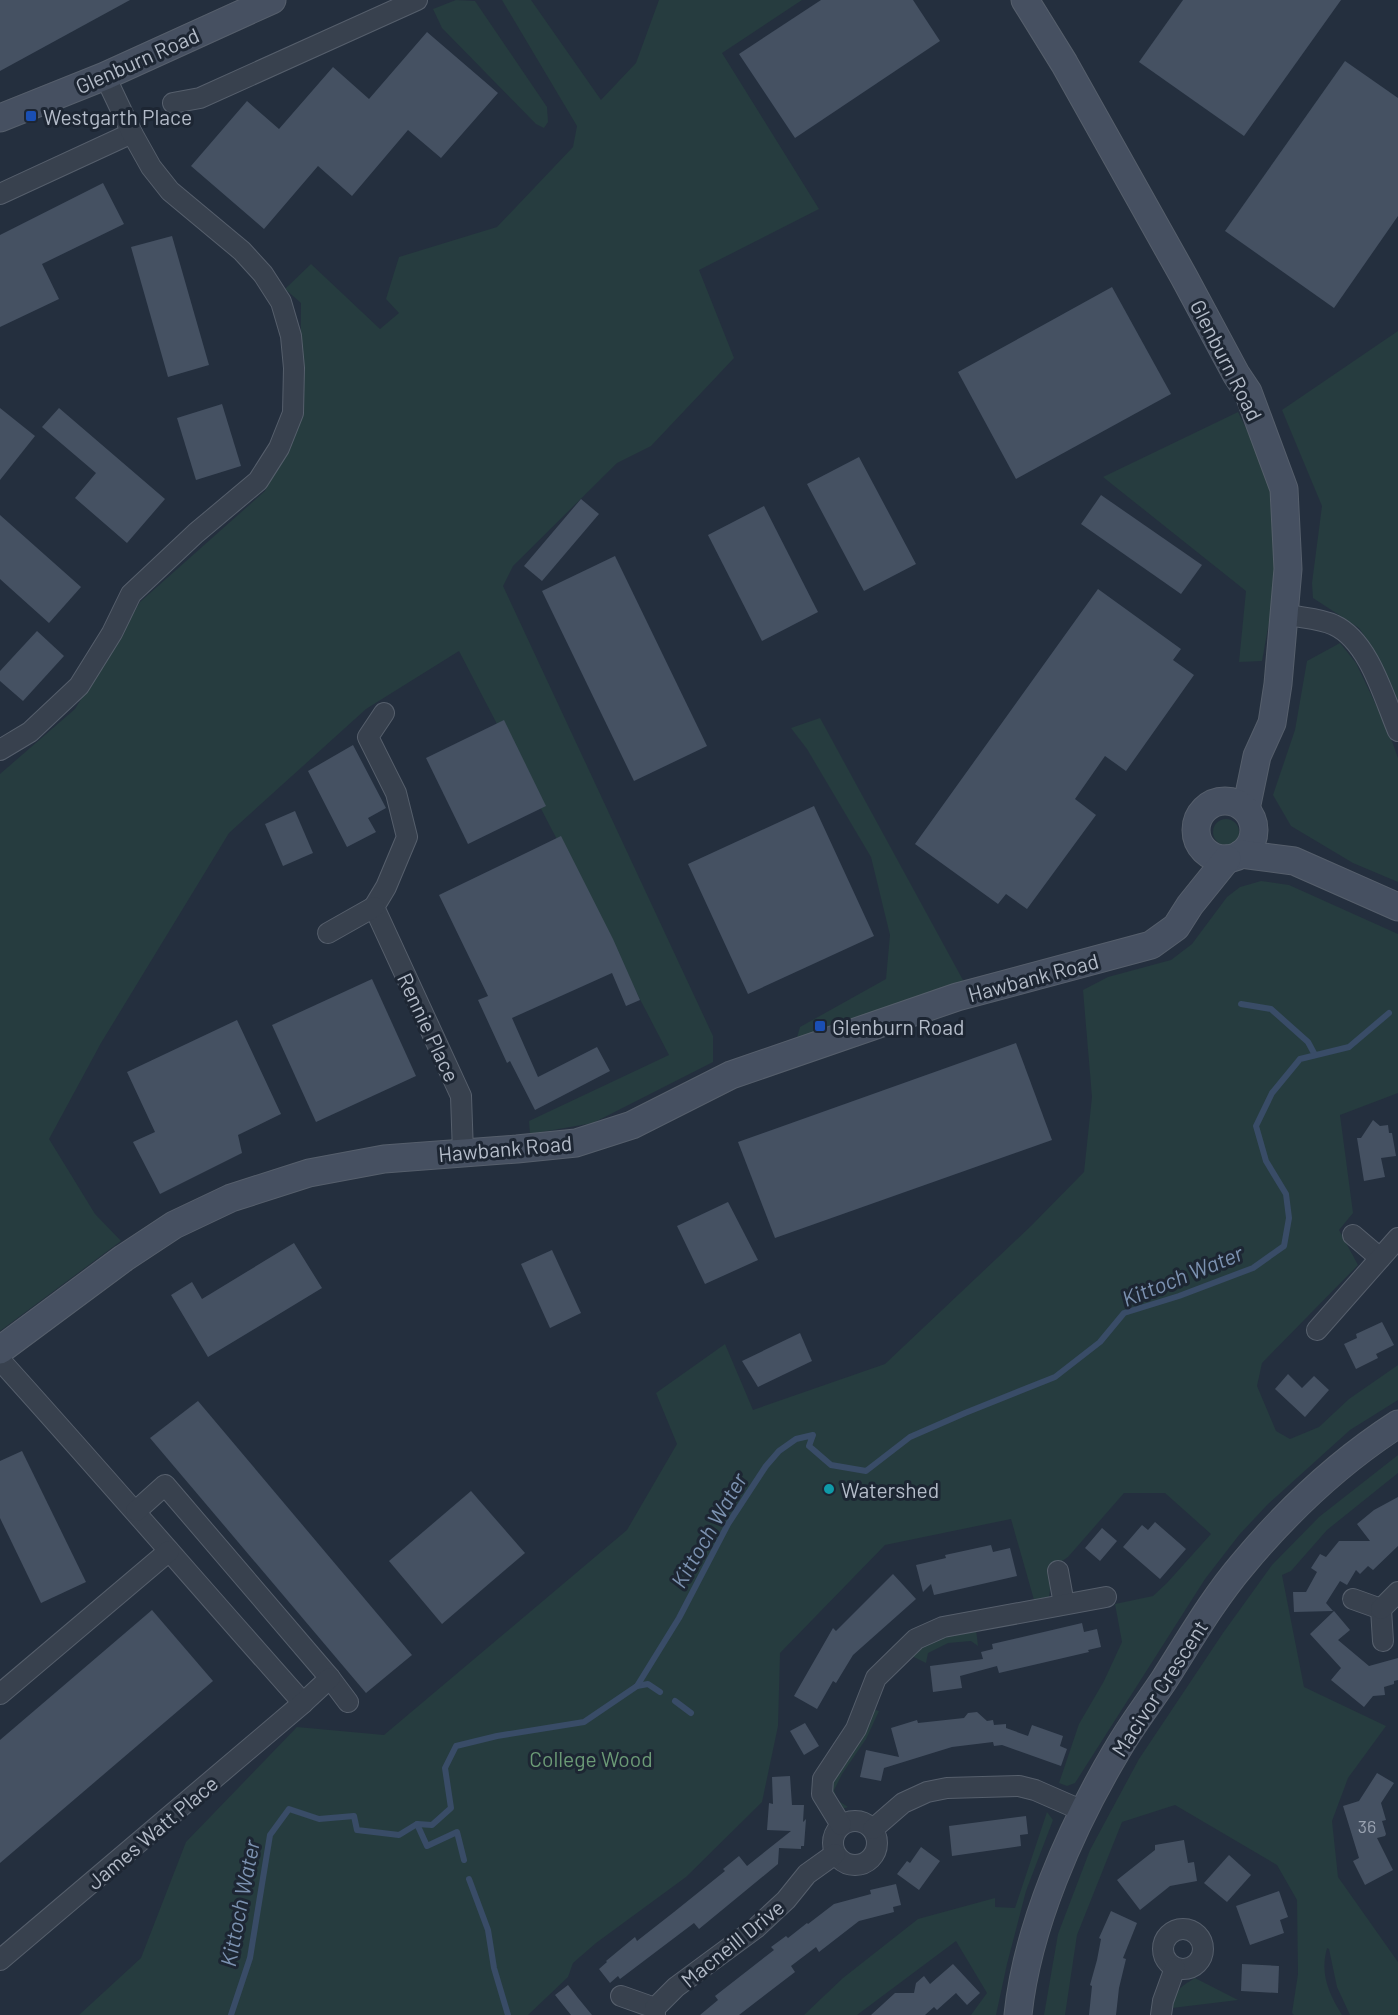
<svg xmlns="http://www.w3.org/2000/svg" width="1398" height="2015" font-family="Barlow,sans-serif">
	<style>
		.green { fill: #263c3f }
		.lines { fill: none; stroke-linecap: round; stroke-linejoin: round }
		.stream { stroke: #394c67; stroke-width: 6 }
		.building { fill: #455162 }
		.street-casing { stroke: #565f6c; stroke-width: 22 }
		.secondary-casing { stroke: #565f6c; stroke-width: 29 }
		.street { stroke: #38414e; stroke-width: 20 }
		.secondary { stroke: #465061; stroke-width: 27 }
		.transit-dot { fill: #1a4fb4; stroke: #1d2633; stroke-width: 2 }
		.culture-dot { fill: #0f9aa8; stroke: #1d2633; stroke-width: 2 }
		.labels { text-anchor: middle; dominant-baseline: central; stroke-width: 6; stroke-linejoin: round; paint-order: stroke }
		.number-label { font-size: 18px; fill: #98a1af }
		.street-label { font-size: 21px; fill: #b4bcc9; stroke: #1d2633 }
		.poi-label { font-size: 21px; fill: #b4bcc9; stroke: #1d2633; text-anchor: start }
		.park-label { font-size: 21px; fill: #6b9a76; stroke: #1d2633 }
		.water-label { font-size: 22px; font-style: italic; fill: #7c92b1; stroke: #1d2633 }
	</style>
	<rect width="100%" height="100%" fill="#242f3e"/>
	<g class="green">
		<polygon points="456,0 475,1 547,107 548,122 544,128 536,124 442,28 433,9"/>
		<polygon points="502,0 531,0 601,100 636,63 659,0 802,0 722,53 819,209 699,270 734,358 651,446 617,463 513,566 503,586 713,1036 713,1062 593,1123 530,1134 529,1121 669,1055 459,651 366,709 229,833 101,1043 49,1139 95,1214 121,1241 0,1331 0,774 75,709 140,602 265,491 300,421 301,303 285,289 311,264 380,329 399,313 386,299 399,257 497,227 573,147 577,126"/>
		<polygon points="1398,331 1398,710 1368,641 1359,628 1313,598 1312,583 1322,506 1282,410"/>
		<polygon points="1238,412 1274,485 1280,561 1262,661 1239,662 1246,591 1103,477"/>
		<polygon points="1340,643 1356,663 1388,730 1398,758 1398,882 1353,863 1291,826 1273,795 1295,730 1307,661"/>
		<polygon points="820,718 964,982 796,1041 800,1027 886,979 890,935 871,857 807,749 791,728"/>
		<circle cx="1226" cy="832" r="13"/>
		<polygon points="1261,881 1289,885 1398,934 1398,1093 1340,1115 1353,1213 1339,1230 1358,1265 1262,1363 1257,1386 1276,1431 1290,1439 1319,1427 1349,1399 1398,1365 1398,1400 1350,1430 1268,1504 1239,1535 1205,1579 1075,1783 1067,1786 1059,1783 1079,1724 1104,1681 1122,1642 1115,1604 1153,1596 1167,1583 1211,1534 1165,1493 1124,1493 1068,1557 1053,1567 1049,1597 1034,1600 1011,1519 885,1545 780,1653 778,1726 762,1802 686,1877 596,1943 573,1963 568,1977 528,2015 79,2015 141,1958 186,1842 297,1727 384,1735 627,1530 677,1444 656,1393 725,1344 753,1410 885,1364 1031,1226 1084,1172 1092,1097 1083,990 1108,977 1171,960 1192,944 1227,897 1240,887"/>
		<path d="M1398 1455V1473L1327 1530 1291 1571 1282 1575 1304 1687 1386 1726 1348 1778 1332 1821 1338 1877 1398 1962V2015H1350L1337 1987 1329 1949 1327 1948C1320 1974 1328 1992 1342 2015H1294L1292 2013 1298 1974 1297 1900 1277 1865 1175 1805 1122 1822 1077 1935 1065 2015H1044L1058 1934 1090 1850 1139 1759 1223 1633 1272 1565 1319 1517Z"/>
		<path d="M976 1629 978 1646 971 1641 948 1643 928 1653 926 1663 912 1656C934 1637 948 1634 976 1629Z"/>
		<polygon points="869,1708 879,1711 866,1739 842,1774 834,1790 837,1800 848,1807 842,1809 832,1801 831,1779"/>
		<polygon points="1047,1812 1053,1820 1026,1891 1007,1964 996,2015 971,2015 987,1993 956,1941 857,2015 804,2015 843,1978 918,1919 995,1898 995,1907 1015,1908"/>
		<path d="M1195 1978 1238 2000 1172 2008C1176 1989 1179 1988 1195 1978Z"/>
	</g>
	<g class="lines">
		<g class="stream">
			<polyline points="1241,1004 1271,1009 1308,1042 1315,1055"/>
			<polyline points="637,1686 648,1684 660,1692"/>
			<polyline points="675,1701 691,1713"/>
			<polyline points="417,1824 427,1846 457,1832 464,1860"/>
			<polyline points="469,1879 488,1930 494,1968 508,2015"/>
			<polyline points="231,2015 250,1958 270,1835 289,1809 319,1819 354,1816 357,1830 399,1835 417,1824 432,1825 451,1808 445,1768 456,1746 497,1736 584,1722 637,1686 679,1618 728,1524 766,1466 779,1451 796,1439 813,1435 809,1446 831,1465 866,1471 910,1437 965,1413 1055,1377 1100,1342 1124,1313 1179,1296 1253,1268 1284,1246 1289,1218 1286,1194 1266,1161 1256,1126 1272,1093 1300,1059 1349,1047 1389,1013"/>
		</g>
	</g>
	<g class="building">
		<polygon points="0,0 130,0 0,71"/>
		<polygon points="821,0 913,0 940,41 795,138 739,54"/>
		<polygon points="1183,0 1341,0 1244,136 1139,62"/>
		<polygon points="427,32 498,93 441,158 408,130 352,196 318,166 264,229 191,166 247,101 279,129 333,67 369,99"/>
		<polygon points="1345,61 1398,98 1398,216 1334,308 1225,231"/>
		<polygon points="103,183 124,224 42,264 59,299 0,327 0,235"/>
		<polygon points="172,236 209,365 168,377 131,247"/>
		<polygon points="1112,287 1171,394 1016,479 958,372"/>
		<polygon points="222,404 241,466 196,480 177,418"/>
		<polygon points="0,408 35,436 0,480"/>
		<polygon points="59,408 165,499 127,543 75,498 96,473 42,427"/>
		<polygon points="859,457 916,564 864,591 807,484"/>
		<polygon points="1101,495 1202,565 1181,594 1081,524"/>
		<polygon points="581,499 599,514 542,581 524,566"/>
		<polygon points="764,506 818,612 762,641 708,535"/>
		<polygon points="0,515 81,587 49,623 0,579"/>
		<polygon points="615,556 707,746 634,781 542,591"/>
		<polygon points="1098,589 1181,649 1173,660 1194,675 1126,771 1105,756 1075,799 1096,815 1027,909 1006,894 998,904 915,844"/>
		<polygon points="37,631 64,656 23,701 0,681 0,671"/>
		<polygon points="504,720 546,806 468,844 426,758"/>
		<polygon points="353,745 386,808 368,818 376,832 347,847 308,771"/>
		<polygon points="814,806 874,936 748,994 688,864"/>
		<polygon points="295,811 313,853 283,866 265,824"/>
		<polygon points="561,836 613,939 640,1000 626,1006 612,973 512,1018 538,1077 597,1047 610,1071 535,1110 510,1061 507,1063 478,1000 488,996 439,895"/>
		<polygon points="372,979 416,1076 316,1122 272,1025"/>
		<polygon points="237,1020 281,1114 238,1135 242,1153 160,1194 133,1142 155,1132 127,1072"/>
		<polygon points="1016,1043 1052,1140 775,1238 738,1142"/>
		<polygon points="1373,1120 1380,1126 1388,1125 1389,1133 1392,1133 1396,1156 1381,1158 1385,1177 1364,1181 1357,1138 1361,1138"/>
		<polygon points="728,1202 758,1260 705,1284 677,1226"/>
		<polygon points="294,1243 322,1288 208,1357 171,1295 192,1282 202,1299"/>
		<polygon points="552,1250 581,1313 550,1328 521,1264"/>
		<polygon points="1382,1322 1394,1345 1376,1354 1378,1358 1356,1369 1344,1344 1357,1338 1356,1334"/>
		<polygon points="800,1333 812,1361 758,1387 742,1361"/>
		<polygon points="1288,1374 1302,1388 1314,1376 1329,1390 1305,1417 1275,1389"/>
		<polygon points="198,1401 412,1655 366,1693 150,1438"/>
		<polygon points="22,1451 86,1582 41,1603 0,1518 0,1461"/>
		<polygon points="471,1491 525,1553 442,1624 389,1561"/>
		<polygon points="1398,1497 1398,1546 1373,1570 1368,1566 1360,1574 1356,1570 1347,1585 1340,1581 1326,1603 1333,1611 1294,1612 1293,1592 1306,1592 1317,1572 1311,1568 1320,1554 1326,1557 1339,1541 1370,1541 1357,1524 1374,1510"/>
		<polygon points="1155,1522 1186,1549 1160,1579 1123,1547 1142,1525 1148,1530"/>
		<polygon points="1102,1528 1117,1541 1100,1561 1085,1548"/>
		<polygon points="991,1545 993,1552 1010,1548 1017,1576 934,1595 931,1584 923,1592 916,1565 946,1558 945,1555"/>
		<polygon points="893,1574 916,1599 853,1655 836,1683 833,1681 817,1709 794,1696 833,1628 836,1631"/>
		<polygon points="152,1610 213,1681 0,1863 0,1740"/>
		<polygon points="1334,1611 1350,1630 1338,1640 1369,1666 1398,1658 1398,1680 1394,1681 1394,1684 1384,1687 1385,1695 1373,1696 1364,1707 1331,1680 1341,1668 1310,1634"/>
		<polygon points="1082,1623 1084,1632 1097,1629 1101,1647 1088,1650 1089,1652 999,1673 997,1666 960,1676 962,1688 933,1692 930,1666 983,1659 981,1652 993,1649 992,1644"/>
		<polygon points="977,1712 987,1721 993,1720 994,1725 1006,1724 1006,1728 1028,1736 1032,1725 1063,1736 1060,1746 1067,1749 1061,1766 1002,1745 994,1746 993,1742 952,1747 884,1768 881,1781 860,1777 866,1750 899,1757 891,1728 917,1720 918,1723 964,1718 968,1713"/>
		<polygon points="805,1723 819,1746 804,1755 790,1731"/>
		<polygon points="1377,1773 1394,1783 1381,1803 1386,1820 1382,1821 1386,1834 1385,1836 1377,1838 1393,1870 1365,1885 1353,1861 1359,1858 1343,1806 1359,1801"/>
		<polygon points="790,1776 792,1805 804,1805 803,1822 806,1819 804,1846 801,1846 801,1849 779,1848 778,1864 699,1929 694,1923 620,1979 618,1976 610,1983 599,1969 607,1962 606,1961 635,1937 637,1941 674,1912 725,1871 723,1869 739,1856 747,1866 791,1831 767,1830 769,1803 773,1804 772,1777"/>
		<polygon points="1026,1816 1028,1834 1020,1835 1021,1846 952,1856 949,1826"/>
		<polygon points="1184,1840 1188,1863 1194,1862 1197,1881 1170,1886 1140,1910 1117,1880 1155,1850 1155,1845"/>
		<polygon points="921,1847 940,1861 919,1890 897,1874 907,1861 910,1863"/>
		<polygon points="1229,1855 1251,1875 1227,1902 1204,1883"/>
		<polygon points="896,1884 901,1905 893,1907 894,1912 859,1921 819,1952 816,1947 791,1966 795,1972 739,2015 700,2015 718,2000 715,1996 774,1950 771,1947 786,1936 788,1938 807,1923 808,1924 834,1904 871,1894 870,1890"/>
		<polygon points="1279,1891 1288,1917 1280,1920 1284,1933 1250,1945 1236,1906"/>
		<polygon points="1111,1911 1137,1923 1123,1958 1126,1959 1119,1988 1116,2015 1089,2015 1092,1986 1090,1985 1097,1960 1101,1939 1099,1938"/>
		<polygon points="953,1964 980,1993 967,2005 956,1993 937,2010 934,2007 925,2015 871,2015 895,1993 914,1993 916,1983 924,1976 930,1984"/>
		<polygon points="1242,1964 1279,1966 1278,1993 1241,1991"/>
		<polygon points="568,1985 578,1998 592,2015 571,2015 555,1995"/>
	</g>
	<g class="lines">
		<defs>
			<g id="street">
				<polyline points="173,103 200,98 417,0"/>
				<polyline points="0,194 132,133"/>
				<path d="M1284 614C1300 618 1320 618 1334 625 1369 641 1384 698 1398 731"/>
				<polyline points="384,713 368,737 396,793 407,837 386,887 374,907 461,1096 463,1153"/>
				<polyline points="0,750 30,732 79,686 112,633 131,594 196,533 258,481 279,448 293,413 294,368 291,336 281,302 263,274 242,251 170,191 151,167 132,133 105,76"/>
				<polyline points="328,933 374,907"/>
				<polyline points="1353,1235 1380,1258"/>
				<polyline points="1317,1330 1398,1238"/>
				<path d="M0 1360C102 1473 202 1589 303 1703"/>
				<polyline points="136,1511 165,1485 330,1678 348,1702"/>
				<polyline points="1058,1571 1064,1604"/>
				<polyline points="1353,1599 1381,1609"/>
				<polyline points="1381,1609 1383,1641"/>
				<polyline points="1381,1609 1398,1592"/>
				<polyline points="0,1694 169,1551"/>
				<circle cx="855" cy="1843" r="22"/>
				<polyline points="841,1825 822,1794 823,1779 856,1729 876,1678 916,1639 943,1627 1106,1597"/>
				<polyline points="873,1829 903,1803 927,1792 947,1788 1019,1786 1035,1790 1083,1811"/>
				<circle cx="1183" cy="1949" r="20"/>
				<polyline points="0,1960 303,1703 330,1678"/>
				<polyline points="621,1996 655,2008"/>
				<polyline points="655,2015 655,2008 676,1987 756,1928 786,1900 807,1874 835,1854"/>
				<polyline points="1161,2015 1163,2001 1175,1968"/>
			</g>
			<g id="secondary">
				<polyline points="1025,0 1064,63 1184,277 1236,374 1248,392 1284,489 1288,569 1278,684 1272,723 1257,756 1246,809"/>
				<polyline points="0,118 105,76 272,0"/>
				<circle cx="1225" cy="830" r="29"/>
				<polyline points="1241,854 1294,861 1398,907"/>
				<polyline points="0,1350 124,1258 174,1225 231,1198 309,1173 384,1159 517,1149 576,1143 632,1125 731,1075 957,997 1151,945 1176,927 1190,905 1227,859"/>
				<path d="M1018 2015C1027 1927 1071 1828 1116 1752 1130 1727 1148 1704 1164 1680 1189 1641 1213 1599 1243 1564 1288 1510 1339 1462 1398 1424"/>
			</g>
		</defs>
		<use href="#street" class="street-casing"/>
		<use href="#secondary" class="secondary-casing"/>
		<use href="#street" class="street"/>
		<use href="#secondary" class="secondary"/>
	</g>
	<g class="transit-dot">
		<rect x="25" y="110" width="12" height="12" rx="3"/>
		<rect x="814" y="1020" width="12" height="12" rx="3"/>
	</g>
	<circle class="culture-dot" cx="829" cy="1489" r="6"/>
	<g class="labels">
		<g class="number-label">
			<text x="1367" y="1826">36</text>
		</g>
		<g class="street-label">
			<text transform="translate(137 60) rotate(-24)">Glenburn Road</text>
			<text transform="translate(1227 360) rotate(63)">Glenburn Road</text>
			<text transform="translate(1033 977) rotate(-15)">Hawbank Road</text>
			<text transform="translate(429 1027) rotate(65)">Rennie Place</text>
			<text transform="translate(505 1148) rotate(-5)">Hawbank Road</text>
			<text transform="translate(1159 1688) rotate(-57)">Macivor Crescent</text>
			<text transform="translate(152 1832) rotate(-40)">James Watt Place</text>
			<text transform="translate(732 1943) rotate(-39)">Macneill Drive</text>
		</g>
		<g class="poi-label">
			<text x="43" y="116">Westgarth Place</text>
			<text x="832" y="1026">Glenburn Road</text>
			<text x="841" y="1489">Watershed</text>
		</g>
		<g class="park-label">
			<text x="591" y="1758">College Wood</text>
		</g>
		<g class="water-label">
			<text transform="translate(1182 1275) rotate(-22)">Kittoch Water</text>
			<text transform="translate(708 1530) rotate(-60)">Kittoch Water</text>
			<text transform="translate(239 1903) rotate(-79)">Kittoch Water</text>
		</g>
	</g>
</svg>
